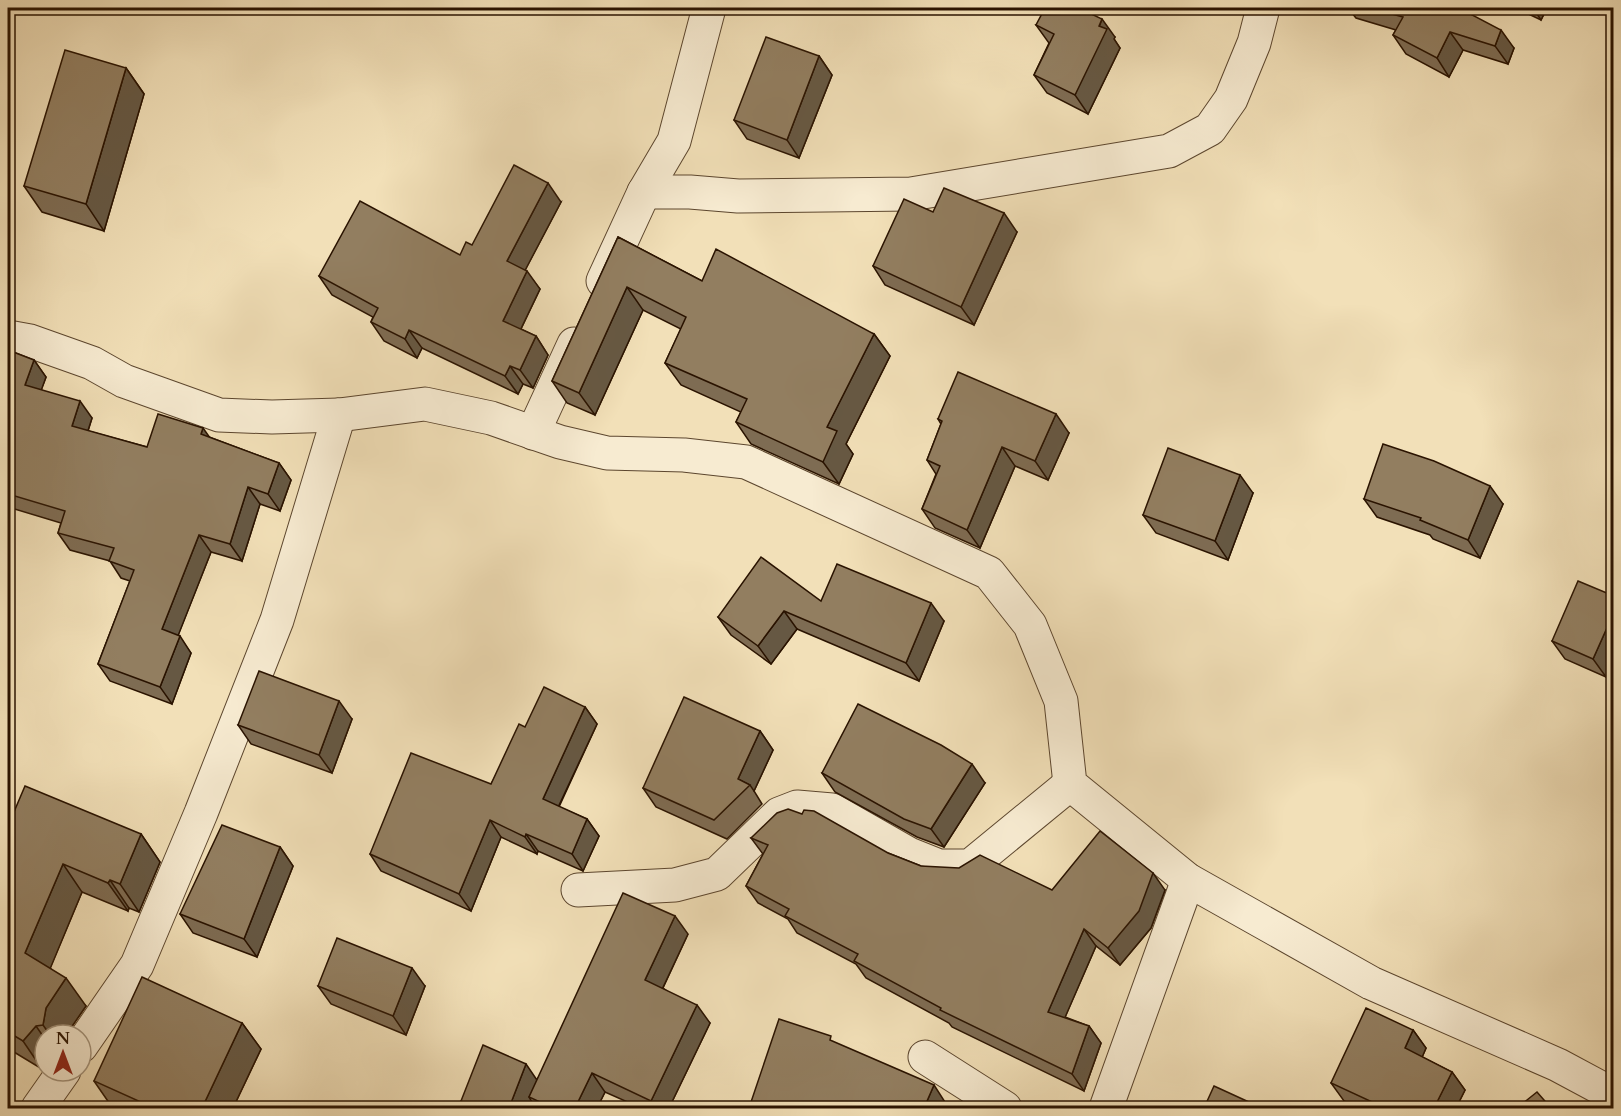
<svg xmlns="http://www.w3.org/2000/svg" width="1621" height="1116" font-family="Cardo,serif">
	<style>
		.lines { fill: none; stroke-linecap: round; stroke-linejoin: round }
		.street-casing { stroke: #5c462e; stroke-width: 35 }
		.street { stroke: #f7ebd1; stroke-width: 33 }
		.wall { fill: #7e6c53; stroke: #2a1300; stroke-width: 1.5 }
		.shaded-wall { fill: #665843; stroke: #2a1300; stroke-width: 1.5 }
		.building { fill: #927e60; stroke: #2a1300; stroke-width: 1.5 }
	</style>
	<rect width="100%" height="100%" fill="#f2e0b8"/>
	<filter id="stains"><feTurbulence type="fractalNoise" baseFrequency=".00333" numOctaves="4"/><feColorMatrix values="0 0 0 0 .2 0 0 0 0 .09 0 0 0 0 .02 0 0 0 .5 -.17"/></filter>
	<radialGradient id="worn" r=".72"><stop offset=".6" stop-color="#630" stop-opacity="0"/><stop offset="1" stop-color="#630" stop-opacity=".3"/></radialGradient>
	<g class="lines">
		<defs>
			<g id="street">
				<polyline points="644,192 690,192 738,196 911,194 1169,151 1210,129 1231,99 1254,43 1263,8"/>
				<polyline points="603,281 644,192 674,141 709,8"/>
				<polyline points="8,337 30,341 92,363 124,381 219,415 272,417 339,415 425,404 491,418 560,442 607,453 684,455 746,462 989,573 1030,625 1061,701 1070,784 1188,880 1371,983 1558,1065 1614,1095"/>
				<polyline points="533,433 574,344"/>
				<polyline points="578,890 675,885 717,874 779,814 797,807 832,810 909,854 939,866 970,866 1070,784"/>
				<polyline points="81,1046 137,965 201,813 277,620 339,415"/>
				<polyline points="925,1057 1005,1108"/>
				<polyline points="38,1108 64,1071"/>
				<polyline points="1106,1108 1188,880"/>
			</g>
		</defs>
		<use href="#street" class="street-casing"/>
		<use href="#street" class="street"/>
	</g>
	<g class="wall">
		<polygon points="1348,8 1459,8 1514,48 1508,64 1463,50 1449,77 1406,54 1393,35 1396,30 1356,18"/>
		<polygon points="1516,8 1547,8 1541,20"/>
		<polygon points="1036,25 1115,37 1114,39 1120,48 1088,114 1047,93 1034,75 1049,43"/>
		<polygon points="819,56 832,75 799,158 747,139 734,120"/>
		<polygon points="126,68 144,94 104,231 42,212 24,186"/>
		<polygon points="561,202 525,270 540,289 521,329 536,336 548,355 533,388 523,384 518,394 422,348 417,358 384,341 371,322 373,317 332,295 319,276 460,255 472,245"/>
		<polygon points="933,212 1017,232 974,325 885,285 873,266"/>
		<polygon points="618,237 702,281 874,334 890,356 846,444 853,454 839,484 751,444 736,422 741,412 681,385 665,363 681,329 643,310 595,415 567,403 552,381"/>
		<polygon points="8,350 34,360 46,377 41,390 92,418 88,431 147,447 209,437 279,463 291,480 280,511 260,504 242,561 211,552 178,635 191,653 172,704 110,681 98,664 130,581 121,578 110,561 70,550 58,533 61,523 8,507"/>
		<polygon points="938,419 1069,433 1048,480 1015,466 980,548 935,528 922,509 936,474 927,460 941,424"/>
		<polygon points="1253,493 1228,560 1156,533 1143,515"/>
		<polygon points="1364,499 1503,504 1480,558 1433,539 1430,535 1377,517"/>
		<polygon points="1614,596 1614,660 1606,677 1565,659 1552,641"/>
		<polygon points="821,601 944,621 919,681 797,629 771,664 731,635 718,617"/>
		<polygon points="585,707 597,724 559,807 587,819 599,836 583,871 538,851 537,854 501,837 471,911 381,871 370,854 491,784 525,727"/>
		<polygon points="352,719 332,773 251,744 238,725"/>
		<polygon points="760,731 773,750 754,791 762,804 727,839 656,807 643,788"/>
		<polygon points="822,773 985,783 944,847 917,837 835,792"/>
		<polygon points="8,826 141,834 160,862 139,912 129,908 128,911 82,892 50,968 86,1006 66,1035 45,1035 45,1066 42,1069 9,1049 8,1053"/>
		<polygon points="751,838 888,853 921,866 1052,890 1165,890 1151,928 1120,965 1096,946 1065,1017 1089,1026 1101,1043 1084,1091 952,1027 949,1023 866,978 856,964 797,933 788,919 758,903 746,886 763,854"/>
		<polygon points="280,847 293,866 257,957 193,933 180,914"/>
		<polygon points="688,934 663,988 710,1023 669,1108 641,1108 605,1092 597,1108 537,1108 532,1102 529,1108 466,1108 461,1101 537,1079"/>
		<polygon points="318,986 425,986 406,1035 331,1004"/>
		<polygon points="242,1023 261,1049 233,1108 115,1108 112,1107 94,1081"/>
		<polygon points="1413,1030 1426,1048 1422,1057 1452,1072 1465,1090 1456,1108 1360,1108 1344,1101 1331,1083"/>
	</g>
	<g class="shaded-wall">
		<polygon points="1533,8 1547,8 1541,20"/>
		<polygon points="1102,19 1115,37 1114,39 1120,48 1088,114 1075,95"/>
		<polygon points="1501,30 1514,48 1508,64 1495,46"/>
		<polygon points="1450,32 1463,50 1449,77 1437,58"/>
		<polygon points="819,56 832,75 799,158 787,140"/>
		<polygon points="126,68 144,94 104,231 86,204"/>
		<polygon points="548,183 561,202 520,280 507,261"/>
		<polygon points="1004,213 1017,232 974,325 961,307"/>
		<polygon points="527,271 540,289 516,339 503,321"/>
		<polygon points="627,287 643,310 595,415 579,393"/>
		<polygon points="409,330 422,348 417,358 405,339"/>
		<polygon points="874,334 890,356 846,444 853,454 839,484 823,462 827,427"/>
		<polygon points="536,336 548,355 533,388 520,370"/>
		<polygon points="34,360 46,377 37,402 25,385"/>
		<polygon points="510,366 523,384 518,394 505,376"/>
		<polygon points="80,401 92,418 84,443 72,426"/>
		<polygon points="1056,414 1069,433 1048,480 1035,461"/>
		<polygon points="203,428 215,445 201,434"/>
		<polygon points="1002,447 1015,466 980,548 967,530"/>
		<polygon points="279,463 291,480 280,511 268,494"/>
		<polygon points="1240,475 1253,493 1228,560 1215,541"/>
		<polygon points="1490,486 1503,504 1480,558 1468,540"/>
		<polygon points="248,487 260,504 242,561 230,544"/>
		<polygon points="199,535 211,552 174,646 162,629"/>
		<polygon points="931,603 944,621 919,681 906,663"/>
		<polygon points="784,611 797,629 771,664 758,646"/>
		<polygon points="1614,612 1614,660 1606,677 1593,659"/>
		<polygon points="180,636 191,653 172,704 160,687"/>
		<polygon points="339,701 352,719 332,773 319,755"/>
		<polygon points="585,707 597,724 554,816 543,799"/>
		<polygon points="760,731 773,750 754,791 750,785 738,779"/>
		<polygon points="972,764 985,783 944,847 931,829"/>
		<polygon points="587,819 599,836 583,871 572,854"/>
		<polygon points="490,820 501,837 471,911 459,894"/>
		<polygon points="141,834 160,862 139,912 120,884"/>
		<polygon points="526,834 538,851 537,854 525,837"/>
		<polygon points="280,847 293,866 257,957 244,939"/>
		<polygon points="63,864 82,892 45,981 25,953"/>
		<polygon points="1153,873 1165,890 1151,928 1120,965 1108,948"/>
		<polygon points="110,880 129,908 128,911 108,883"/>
		<polygon points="675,916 688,934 658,998 645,980"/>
		<polygon points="1084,929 1096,946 1060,1029 1048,1012"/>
		<polygon points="412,968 425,986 406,1035 393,1016"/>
		<polygon points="66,978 86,1006 66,1035 50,1035 43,1025 46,1008"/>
		<polygon points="697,1005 710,1023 669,1108 656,1108 651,1101"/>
		<polygon points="242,1023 261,1049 233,1108 202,1108"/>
		<polygon points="36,1026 45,1039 45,1066 42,1069 23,1041"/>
		<polygon points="1089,1026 1101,1043 1084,1091 1072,1074"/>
		<polygon points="1413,1030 1426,1048 1418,1067 1405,1048"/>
		<polygon points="526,1064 539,1083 529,1097 532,1102 529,1108 509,1108"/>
		<polygon points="1452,1072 1465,1090 1456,1108 1434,1108"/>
		<polygon points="592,1073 605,1092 597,1108 575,1108"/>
		<polygon points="934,1085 945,1102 942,1108 924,1108"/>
	</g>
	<g class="building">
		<polygon points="1045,8 1079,8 1102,19 1099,26 1107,29 1075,95 1034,75 1054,34 1036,25"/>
		<polygon points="1370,8 1459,8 1501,30 1495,46 1450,32 1437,58 1393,35 1403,17"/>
		<polygon points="766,37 819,56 787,140 734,120"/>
		<polygon points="65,50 126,68 86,204 24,186"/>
		<polygon points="514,165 548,183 507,261 527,271 503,321 536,336 520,370 510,366 505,376 409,330 405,339 371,322 378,308 319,276 360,201 460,255 466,242 472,245"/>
		<polygon points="944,188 1004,213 961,307 873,266 904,199 933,212"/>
		<polygon points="618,237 702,281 716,249 874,334 827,427 837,431 823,462 736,422 747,399 665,363 686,317 627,287 579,393 552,381"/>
		<polygon points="8,350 34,360 25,385 80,401 72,426 147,447 158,414 203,428 201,434 279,463 268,494 248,487 230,544 199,535 162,629 180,636 160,687 98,664 134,570 109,561 114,548 58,533 65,511 8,494"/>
		<polygon points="958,372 1056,414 1035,461 1002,447 967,530 922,509 940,466 927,460 942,421 938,419"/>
		<polygon points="1383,444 1434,461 1490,486 1468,540 1420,520 1421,518 1364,499"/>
		<polygon points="1168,448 1240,475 1215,541 1143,515"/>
		<polygon points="761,557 821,601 837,564 931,603 906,663 784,611 758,646 718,617"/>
		<polygon points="1578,581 1614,596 1614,612 1593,659 1552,641"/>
		<polygon points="259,671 339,701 319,755 238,725"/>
		<polygon points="544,687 585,707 543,799 587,819 572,854 526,834 525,837 490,820 459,894 370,854 411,753 491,784 519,724 525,727"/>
		<polygon points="684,697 760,731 738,779 750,785 714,820 643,788"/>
		<polygon points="858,704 941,745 972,764 931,829 904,819 822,773"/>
		<polygon points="25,786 141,834 120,884 110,880 108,883 63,864 25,953 66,978 46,1008 43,1025 36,1026 23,1041 8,1032 8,826"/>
		<polygon points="788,809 802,814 804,810 814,811 888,853 921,866 959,868 980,855 1052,890 1100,831 1153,873 1139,911 1108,948 1084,929 1048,1012 1089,1026 1072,1074 940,1010 941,1008 854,961 858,954 785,916 789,909 746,886 768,845 751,838 777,813"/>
		<polygon points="222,825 280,847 244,939 180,914"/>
		<polygon points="623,893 675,916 645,980 697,1005 651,1101 592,1073 575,1108 553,1108 529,1097"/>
		<polygon points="337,938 412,968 393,1016 318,986"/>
		<polygon points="142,977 242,1023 202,1108 154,1108 94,1081"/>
		<polygon points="1366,1008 1413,1030 1405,1048 1452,1072 1434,1108 1382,1108 1383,1107 1331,1083"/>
		<polygon points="779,1019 831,1036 830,1040 934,1085 924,1108 749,1108"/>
		<polygon points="483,1045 526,1064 509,1108 481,1108 461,1101"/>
		<polygon points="1214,1086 1262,1108 1204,1108"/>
		<polygon points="1537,1092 1551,1108 1517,1108"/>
	</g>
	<rect width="1621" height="1116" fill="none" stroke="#f2e0b8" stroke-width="30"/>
	<rect x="9" y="9" width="1603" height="1098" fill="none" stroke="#2a1300" stroke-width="3"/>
	<rect x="15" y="15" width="1591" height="1086" fill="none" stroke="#2a1300" stroke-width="1.5"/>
	<g transform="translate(63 1053)"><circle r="28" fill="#f7ebd1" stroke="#a5957d" stroke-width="1.5"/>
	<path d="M0-4.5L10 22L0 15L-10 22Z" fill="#8f2418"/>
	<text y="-9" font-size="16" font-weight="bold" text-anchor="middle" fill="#2a1300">N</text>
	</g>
	<rect width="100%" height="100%" filter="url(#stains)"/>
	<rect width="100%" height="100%" fill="url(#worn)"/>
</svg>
